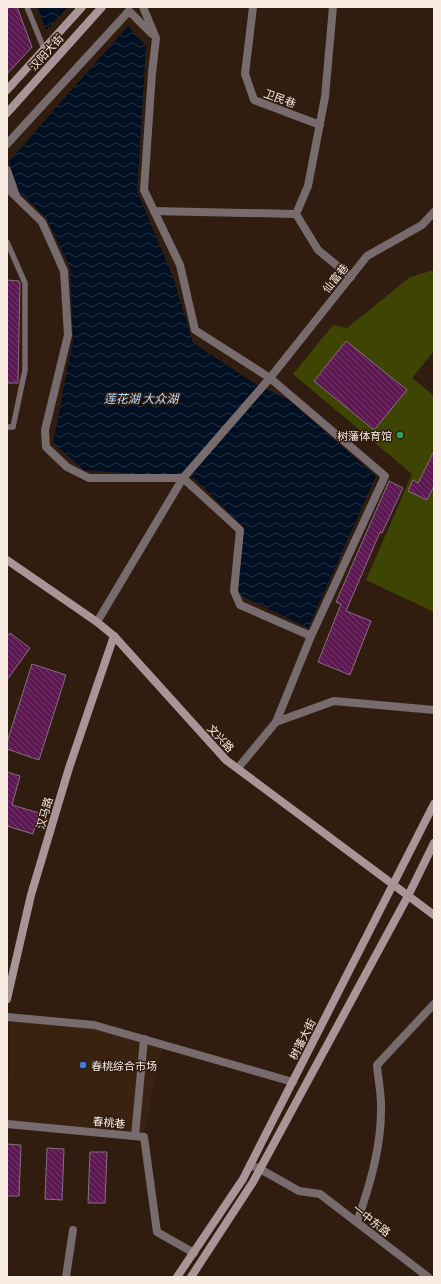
<svg xmlns="http://www.w3.org/2000/svg" width="441" height="1284" font-family="'Exo 2','Noto Sans SC',sans-serif">
	<style>
		.built { fill: #392210 }
		.pitch { fill: #3e4502 }
		.water { fill: url(#water-waves) }
		.building { fill: url(#building-back-hatch); stroke: #856f80 }
		.lines { fill: none; stroke-linecap: round; stroke-linejoin: round }
		.lane { stroke: #776b6d; stroke-width: 5.5 }
		.street { stroke: #776b6d; stroke-width: 8 }
		.secondary { stroke: #a99498; stroke-width: 8 }
		.leisure-dot { fill: #2e9e5b; stroke: #301d10; stroke-width: 1.5 }
		.shop-dot { fill: #3f7fe0; stroke: #301d10; stroke-width: 1.5 }
		.labels { text-anchor: middle; dominant-baseline: central; stroke-width: 3; stroke-linejoin: round; paint-order: stroke }
		.street-label { font-size: 11px; fill: #f8ebe2; stroke: #301d10 }
		.poi-label { font-size: 11px; fill: #f8ebe2; stroke: #301d10; text-anchor: end }
		.water-label { font-size: 12px; font-style: italic; fill: #b6defe; stroke: #301d10 }
	</style>
	<defs>
		<pattern id="water-waves" width="16" height="10" patternUnits="userSpaceOnUse"><rect width="16" height="10" fill="#000f21"/><path d="M0 5q4-4 8 0t8 0" fill="none" stroke="#263241"/></pattern>
		<pattern id="building-back-hatch" width="6" height="6" patternUnits="userSpaceOnUse"><rect width="6" height="6" fill="#5d1853"/><path d="M-1 5l2 2M0 0l6 6M5-1l2 2" fill="none" stroke="#753a6b"/></pattern>
	</defs>
	<rect width="100%" height="100%" fill="#301d10"/>
	<polygon class="built" points="11,1018 94,1025 163,1044 144,1132 7,1120"/>
	<polygon class="pitch" points="434,270 434,351 412,378 434,396 434,612 366,580 412,474 293,374 333,325 347,328 410,277"/>
	<g class="water">
		<polygon points="37,7 68,7 46,30"/>
		<polygon points="128,26 146,46 137,191 173,277 193,343 254,383 289,400 376,476 308,628 238,594 243,527 194,478 84,470 53,443 73,340 70,267 46,217 17,190 9,161"/>
	</g>
	<g class="building">
		<polygon points="7,7 17,7 32,47 7,74"/>
		<polygon points="7,280 19,281 20,283 18,383 7,383"/>
		<polygon points="346,341 407,390 374,430 314,381"/>
		<polygon points="434,451 434,486 427,500 408,491 413,480 418,483"/>
		<polygon points="389,481 403,488 382,533 380,532 346,611 371,621 350,675 318,662 341,604 336,602"/>
		<polygon points="10,633 30,648 7,680 7,637"/>
		<polygon points="32,664 66,675 39,760 7,749 7,742"/>
		<polygon points="7,772 20,776 12,805 39,813 33,834 7,826"/>
		<polygon points="7,1144 21,1145 19,1196 7,1196"/>
		<polygon points="47,1148 64,1149 62,1200 45,1199"/>
		<polygon points="90,1152 107,1152 105,1203 88,1203"/>
	</g>
	<g class="lines">
		<g class="lane">
			<polyline points="27,7 44,49"/>
			<polyline points="7,242 25,283 25,370 13,427 7,427"/>
		</g>
		<g class="street">
			<polyline points="143,7 156,38 152,73 144,190 180,265 195,330 270,378 385,476 311,636 276,722"/>
			<polyline points="253,7 245,74 254,100 320,125"/>
			<polyline points="333,7 325,97 308,186 296,214 318,250 351,277"/>
			<polyline points="7,144 129,11 152,34"/>
			<polyline points="7,170 16,196"/>
			<polyline points="7,188 42,222 64,271 68,335 45,430 46,447 67,467 89,478 183,478 240,530 234,591 240,605 311,636"/>
			<polyline points="154,211 296,214"/>
			<polyline points="97,622 183,478 270,378 367,256 422,225 434,212"/>
			<polyline points="238,768 276,722 334,701 434,710"/>
			<polyline points="7,1017 94,1025 293,1082"/>
			<polyline points="7,1124 144,1137 157,1232 194,1253"/>
			<polyline points="135,1136 144,1039"/>
			<polyline points="250,1165 260,1169 299,1191 320,1194 428,1277"/>
			<path d="M357 1222C370 1185 382 1145 381 1105 381 1092 378 1079 377 1065L434 1004"/>
			<polyline points="66,1277 73,1230"/>
		</g>
		<g class="secondary">
			<polyline points="7,90 82,7"/>
			<polyline points="7,113 102,7"/>
			<polyline points="7,560 97,622 114,636 226,760 434,915"/>
			<polyline points="7,999 31,895 69,768 114,636"/>
			<polyline points="177,1277 243,1179 434,804"/>
			<polyline points="191,1277 253,1182 408,896 434,843"/>
		</g>
	</g>
	<circle class="leisure-dot" cx="400" cy="435" r="4"/>
	<circle class="shop-dot" cx="83" cy="1065" r="4"/>
	<g class="labels">
		<g class="street-label">
			<text transform="translate(46 52) rotate(-48)">汉阳大街</text>
			<text transform="translate(280 98) rotate(20)">卫民巷</text>
			<text transform="translate(335 278) rotate(-51)">仙富巷</text>
			<text transform="translate(221 738) rotate(47)">文兴路</text>
			<text transform="translate(44 813) rotate(-74)">汉马路</text>
			<text transform="translate(302 1039) rotate(-63)">树藩大街</text>
			<text transform="translate(109 1122) rotate(5)">春桃巷</text>
			<text transform="translate(372 1220) rotate(38)">一中东路</text>
		</g>
		<g class="poi-label">
			<text x="392" y="435">树藩体育馆</text>
			<text x="91" y="1065" text-anchor="start">春桃综合市场</text>
		</g>
		<g class="water-label">
			<text x="141" y="398">莲花湖 大众湖</text>
		</g>
	</g>
	<rect width="441" height="1284" fill="none" stroke="#f8ebe2" stroke-width="16"/>
</svg>
